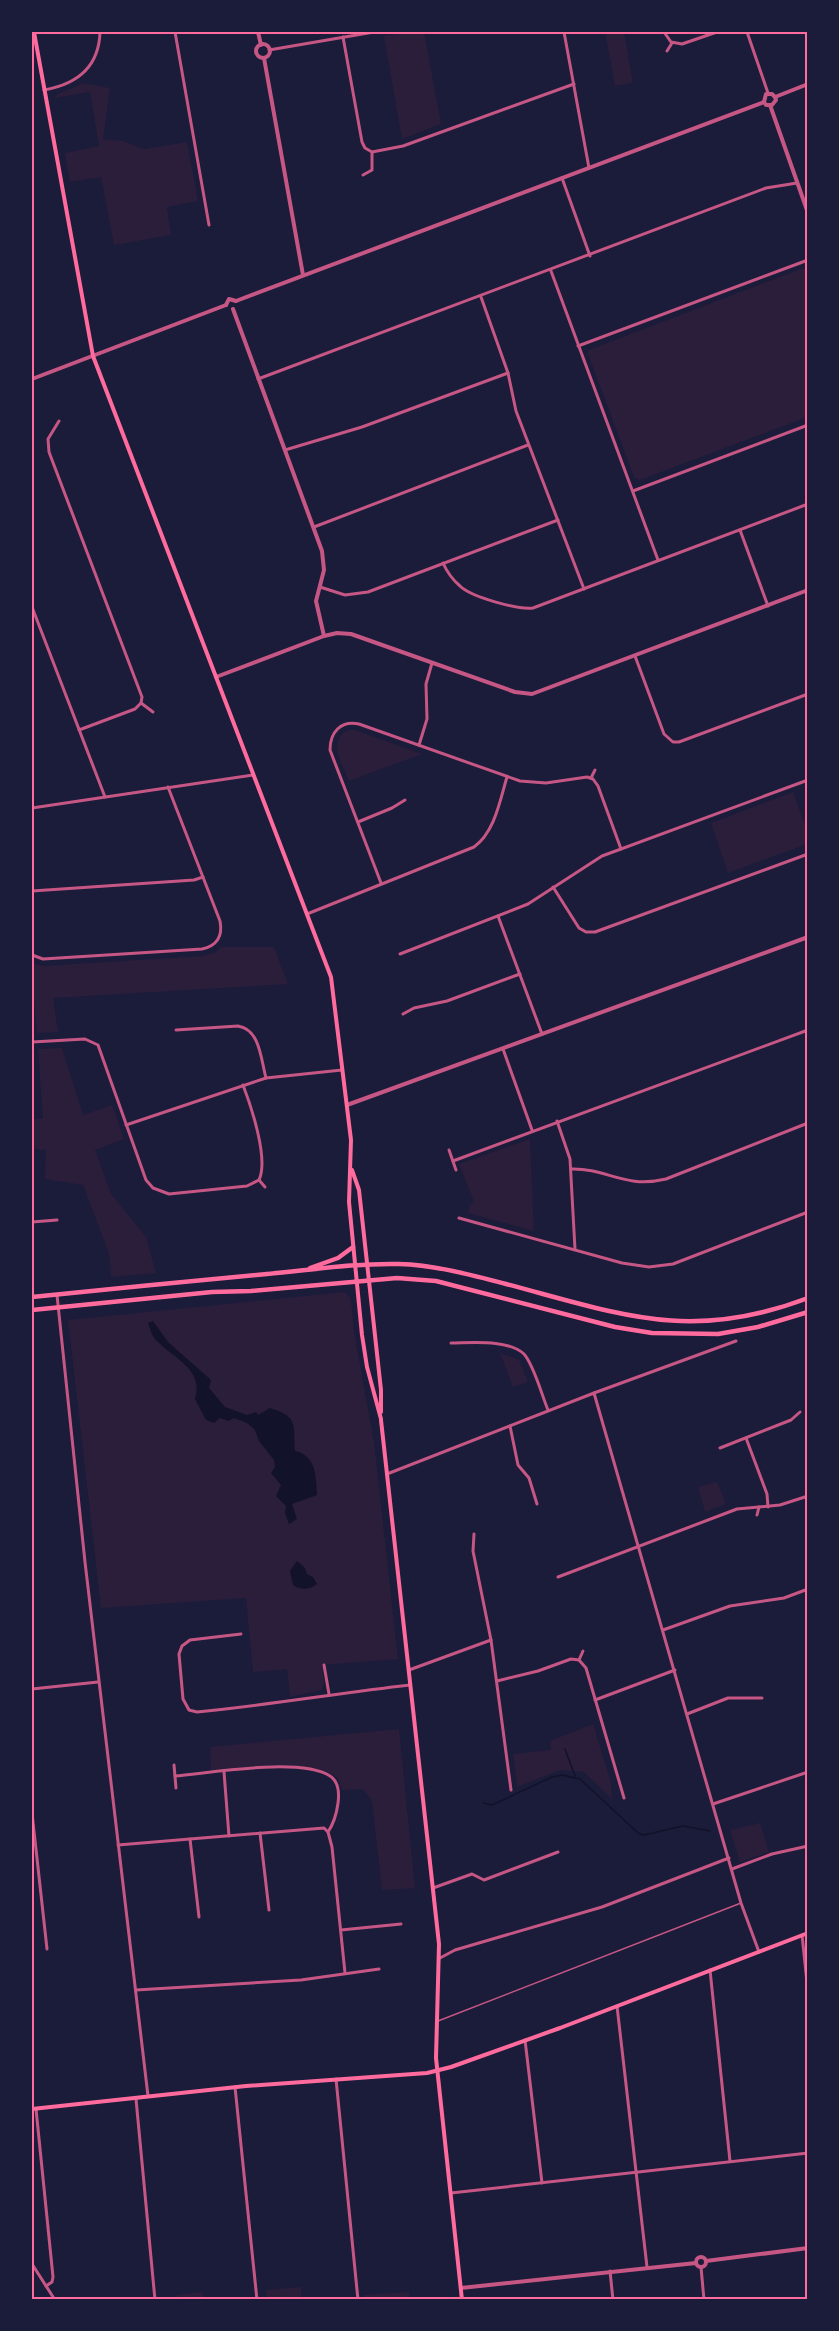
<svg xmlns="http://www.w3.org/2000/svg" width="839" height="2331" font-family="'Source Sans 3',sans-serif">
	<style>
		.green { fill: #2a1e3b }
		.water { fill: #12122b }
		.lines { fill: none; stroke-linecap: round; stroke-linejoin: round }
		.stream { stroke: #12122b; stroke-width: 1.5 }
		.service { stroke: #c65784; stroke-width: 1.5 }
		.minor { stroke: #c65784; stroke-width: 3 }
		.tertiary { stroke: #c65784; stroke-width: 4 }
		.secondary { stroke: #ff6b9d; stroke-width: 4 }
		.trunk { stroke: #ff6b9d; stroke-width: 4.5 }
		.neatline { fill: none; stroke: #ff6b9d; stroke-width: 2 }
	</style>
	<rect width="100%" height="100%" fill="#1b1b3a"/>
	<g class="green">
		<polygon points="410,32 424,32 441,124 402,139 384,36"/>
		<polygon points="605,32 624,32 633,83 615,86"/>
		<path d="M82 83 110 88 103 139 123 141 144 149 187 142 198 201 167 207 171 235 114 245 101 177 70 182 65 153 99 146 90 92 54 98C59 91 74 89 82 83Z"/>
		<polygon points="803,268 808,273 807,417 640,480 634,477 588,354 589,350"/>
		<path d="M350 730H355L422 754 349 781C343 765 325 738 350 730Z"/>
		<polygon points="793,792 807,830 807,844 728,873 711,823"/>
		<polygon points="221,947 274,947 288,984 53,998 58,1032 37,1033 34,1000 32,1000 32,963 43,966 203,956 214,953"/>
		<polygon points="62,1048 83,1115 112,1105 124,1139 95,1150 111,1194 146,1237 156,1273 111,1277 109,1253 83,1185 45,1179 46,1150 32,1149 32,1119 43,1119 38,1049"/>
		<polygon points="530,1139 534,1231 468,1213 470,1205 474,1202 459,1164"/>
		<polygon points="344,1292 351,1298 354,1332 374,1442 398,1659 322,1665 324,1684 321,1690 290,1697 287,1669 253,1672 246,1598 101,1608 68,1320"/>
		<polygon points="500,1353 519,1360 528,1382 513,1387"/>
		<polygon points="717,1482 726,1504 705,1512 698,1487"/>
		<polygon points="593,1724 611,1783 612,1799 584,1772 560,1770 517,1787 513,1754 551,1750 550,1741"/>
		<path d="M399 1729 415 1888 382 1890 372 1801 363 1789 342 1790 338 1778C304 1757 249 1768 211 1770L210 1747Z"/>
		<polygon points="760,1823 769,1852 740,1862 730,1830"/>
		<polygon points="301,2287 302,2299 267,2299 266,2290"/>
		<polygon points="203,2292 204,2299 177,2299 177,2295"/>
		<polygon points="409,2292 409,2299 364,2299 364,2295"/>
	</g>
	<g class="water">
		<path d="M153 1321 168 1342 211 1380 209 1388 225 1407 247 1415 256 1412 258 1415 270 1408C299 1417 293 1424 295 1451 316 1455 316 1476 317 1495L292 1504 297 1519 289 1524 285 1513 286 1506 276 1496 281 1485 271 1473 275 1467 274 1460 259 1441 255 1430 247 1423 234 1418 229 1421 220 1418 214 1423 206 1420 195 1399C204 1369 174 1359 156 1340 152 1336 150 1328 148 1323Z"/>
		<path d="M297 1561 305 1568 307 1574 313 1577 317 1584C311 1590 299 1590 293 1585L290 1571Z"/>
	</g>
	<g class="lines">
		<g class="stream">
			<polyline points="565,1749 575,1776"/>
			<polyline points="484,1803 492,1805 552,1777 562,1775 580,1779 638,1833 644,1835 683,1826 710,1831"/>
		</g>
		<polyline class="service" points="438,2021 741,1903"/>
		<g class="minor">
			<polyline points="175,32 209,225"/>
			<polyline points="564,32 589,168"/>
			<polyline points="664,32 671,42 682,44 717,32"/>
			<polyline points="747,32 768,93"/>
			<polyline points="343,37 362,142 365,148 372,152 403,146 574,84"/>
			<polyline points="269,50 374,32"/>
			<polyline points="667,51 672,43"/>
			<path d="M44 90C78 84 99 67 100 32"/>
			<polyline points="363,175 372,170 372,152"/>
			<polyline points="562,178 590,256"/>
			<polyline points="551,271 658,560"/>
			<polyline points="481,297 508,373 516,411 584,589"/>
			<polyline points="578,346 808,260"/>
			<polyline points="258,379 766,188 797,183"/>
			<polyline points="59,421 48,439 49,452 142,697 141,703 135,709 79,730"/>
			<polyline points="285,450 362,427 508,373"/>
			<polyline points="633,491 808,425"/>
			<polyline points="314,527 528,445"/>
			<polyline points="740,530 768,606"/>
			<path d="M443 563C447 572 453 580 460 586 471 597 518 610 533 608L808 504"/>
			<polyline points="320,587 345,595 368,592 558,520"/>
			<polyline points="32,607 105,797"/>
			<polyline points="635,656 664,734 673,742 679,742 808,694"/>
			<polyline points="141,703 153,712"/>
			<polyline points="419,745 427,719 426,684 432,663"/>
			<polyline points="591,778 595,770"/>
			<polyline points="32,808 253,775"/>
			<polyline points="358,822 392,808 405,800"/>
			<path d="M381 883 330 750C330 732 341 720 359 724L520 781 546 783 587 777 593 779 598 786 621 849"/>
			<polyline points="553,887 579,928 586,932 595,932 808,854"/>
			<polyline points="32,891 194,880 203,877"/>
			<path d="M307 914 474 847C495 832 500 800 507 777"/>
			<polyline points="498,916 542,1034"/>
			<polyline points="400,954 528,904 602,856 808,780"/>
			<path d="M32 955 43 959 202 949C217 946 223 936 220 921L168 787"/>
			<polyline points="403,1014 414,1008 447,1001 520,974"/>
			<path d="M176 1030 238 1026C260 1029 261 1060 266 1078"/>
			<path d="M32 1042 85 1039 98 1045 146 1180 153 1188 169 1194 247 1186 259 1180C269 1159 251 1106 243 1085"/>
			<polyline points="503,1049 532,1130"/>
			<polyline points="557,1121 570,1159 575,1249"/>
			<polyline points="126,1125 266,1078 342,1070"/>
			<polyline points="449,1150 456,1170"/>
			<polyline points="453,1161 808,1030"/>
			<path d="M571 1169C607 1168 624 1189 666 1179L808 1123"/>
			<polyline points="259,1180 265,1187"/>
			<polyline points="459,1218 622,1263 649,1267 673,1264 808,1212"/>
			<polyline points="32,1222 57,1220"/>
			<polyline points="57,1295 85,1562 148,2096"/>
			<path d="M451 1343C471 1343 508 1339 524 1354 534 1365 542 1396 548 1410"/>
			<polyline points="594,1393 741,1903 759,1952"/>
			<polyline points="510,1426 518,1465 529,1478 537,1504"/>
			<polyline points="746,1438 767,1494 768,1507"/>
			<polyline points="720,1448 791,1420 800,1412"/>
			<polyline points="387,1474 594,1393 736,1341"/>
			<polyline points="757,1515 759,1507"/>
			<polyline points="474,1534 473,1551 491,1640 511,1790"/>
			<polyline points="558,1577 737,1509 780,1505 808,1496"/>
			<polyline points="663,1630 730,1606 784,1598 808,1589"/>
			<path d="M241 1634 190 1640 182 1646 179 1654 183 1699 189 1710 197 1712C268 1705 339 1693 410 1685"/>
			<polyline points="579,1660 583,1651"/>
			<polyline points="324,1665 329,1694"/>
			<polyline points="409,1670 491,1640"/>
			<polyline points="497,1681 538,1671 571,1659 579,1660 586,1668 624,1798"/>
			<polyline points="32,1689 98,1682"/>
			<polyline points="595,1700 675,1670"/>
			<polyline points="687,1714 728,1698 762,1698"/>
			<polyline points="174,1765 176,1788"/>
			<polyline points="224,1772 229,1836"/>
			<path d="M175 1776C211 1773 300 1757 330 1776 346 1786 336 1820 328 1832"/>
			<polyline points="713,1804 808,1772"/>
			<polyline points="32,1813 47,1949"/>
			<polyline points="260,1833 269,1910"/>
			<polyline points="190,1839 199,1917"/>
			<polyline points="118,1845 324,1828 328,1832 332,1847 345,1973"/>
			<polyline points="732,1869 772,1854 808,1846"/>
			<polyline points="433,1888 472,1874 484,1880 558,1852"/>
			<polyline points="341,1930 401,1924"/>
			<polyline points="802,1935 808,1992"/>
			<polyline points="440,1958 455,1950 602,1907 729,1858"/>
			<polyline points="710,1970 730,2161"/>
			<polyline points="136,1990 301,1980 379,1969"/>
			<polyline points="617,2006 647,2267"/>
			<polyline points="525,2040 542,2183"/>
			<polyline points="336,2079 358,2300"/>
			<polyline points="235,2087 257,2300"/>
			<polyline points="136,2099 155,2300"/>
			<polyline points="36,2109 53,2277 52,2282 46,2286"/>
			<polyline points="451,2193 808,2153"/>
			<polyline points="32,2264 55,2300"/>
			<polyline points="701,2267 704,2300"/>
			<polyline points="610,2271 613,2300"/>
		</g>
		<g class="tertiary">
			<polyline points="258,32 261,45"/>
			<circle cx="263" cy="51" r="7"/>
			<polyline points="264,58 303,275"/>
			<polyline points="775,97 808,84"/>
			<polyline points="764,102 766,105 772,105 776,100 775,97"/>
			<polyline points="764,102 766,94 772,94 775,97"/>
			<polyline points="770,105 808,213"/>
			<polyline points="236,301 764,102"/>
			<polyline points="226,305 229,299 236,301"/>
			<polyline points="233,309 322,551 324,570 316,601 324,636"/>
			<polyline points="32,379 226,305"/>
			<polyline points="216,677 324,636 337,633 351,634 515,692 532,694 808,590"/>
			<polyline points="347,1105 808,937"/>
			<circle cx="701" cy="2262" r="5"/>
			<polyline points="706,2261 808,2248"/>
			<polyline points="461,2288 696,2263"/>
		</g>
		<g class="secondary">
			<polyline points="34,32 93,356 331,977 351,1140 349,1202 362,1335 367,1367 381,1419"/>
			<polyline points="352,1170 359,1190 381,1390 381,1412"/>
			<polyline points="381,1420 439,1944 436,2058 462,2300"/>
			<polyline points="32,2109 246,2086 427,2073 451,2067 560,2028 808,1933"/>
		</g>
		<g class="trunk">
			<polyline points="310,1268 338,1258 353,1247"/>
			<path d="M32 1297C110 1289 189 1281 267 1274 311 1270 355 1263 399 1264 435 1265 471 1275 506 1284 620 1314 690 1343 808 1298"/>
			<polyline points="32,1310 212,1292 251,1291 397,1278 436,1281 615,1327 652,1333 718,1334 758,1327 808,1312"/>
		</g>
	</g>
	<rect width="839" height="2331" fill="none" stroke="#1b1b3a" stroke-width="66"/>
	<rect x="33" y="33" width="773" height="2265" class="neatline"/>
</svg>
